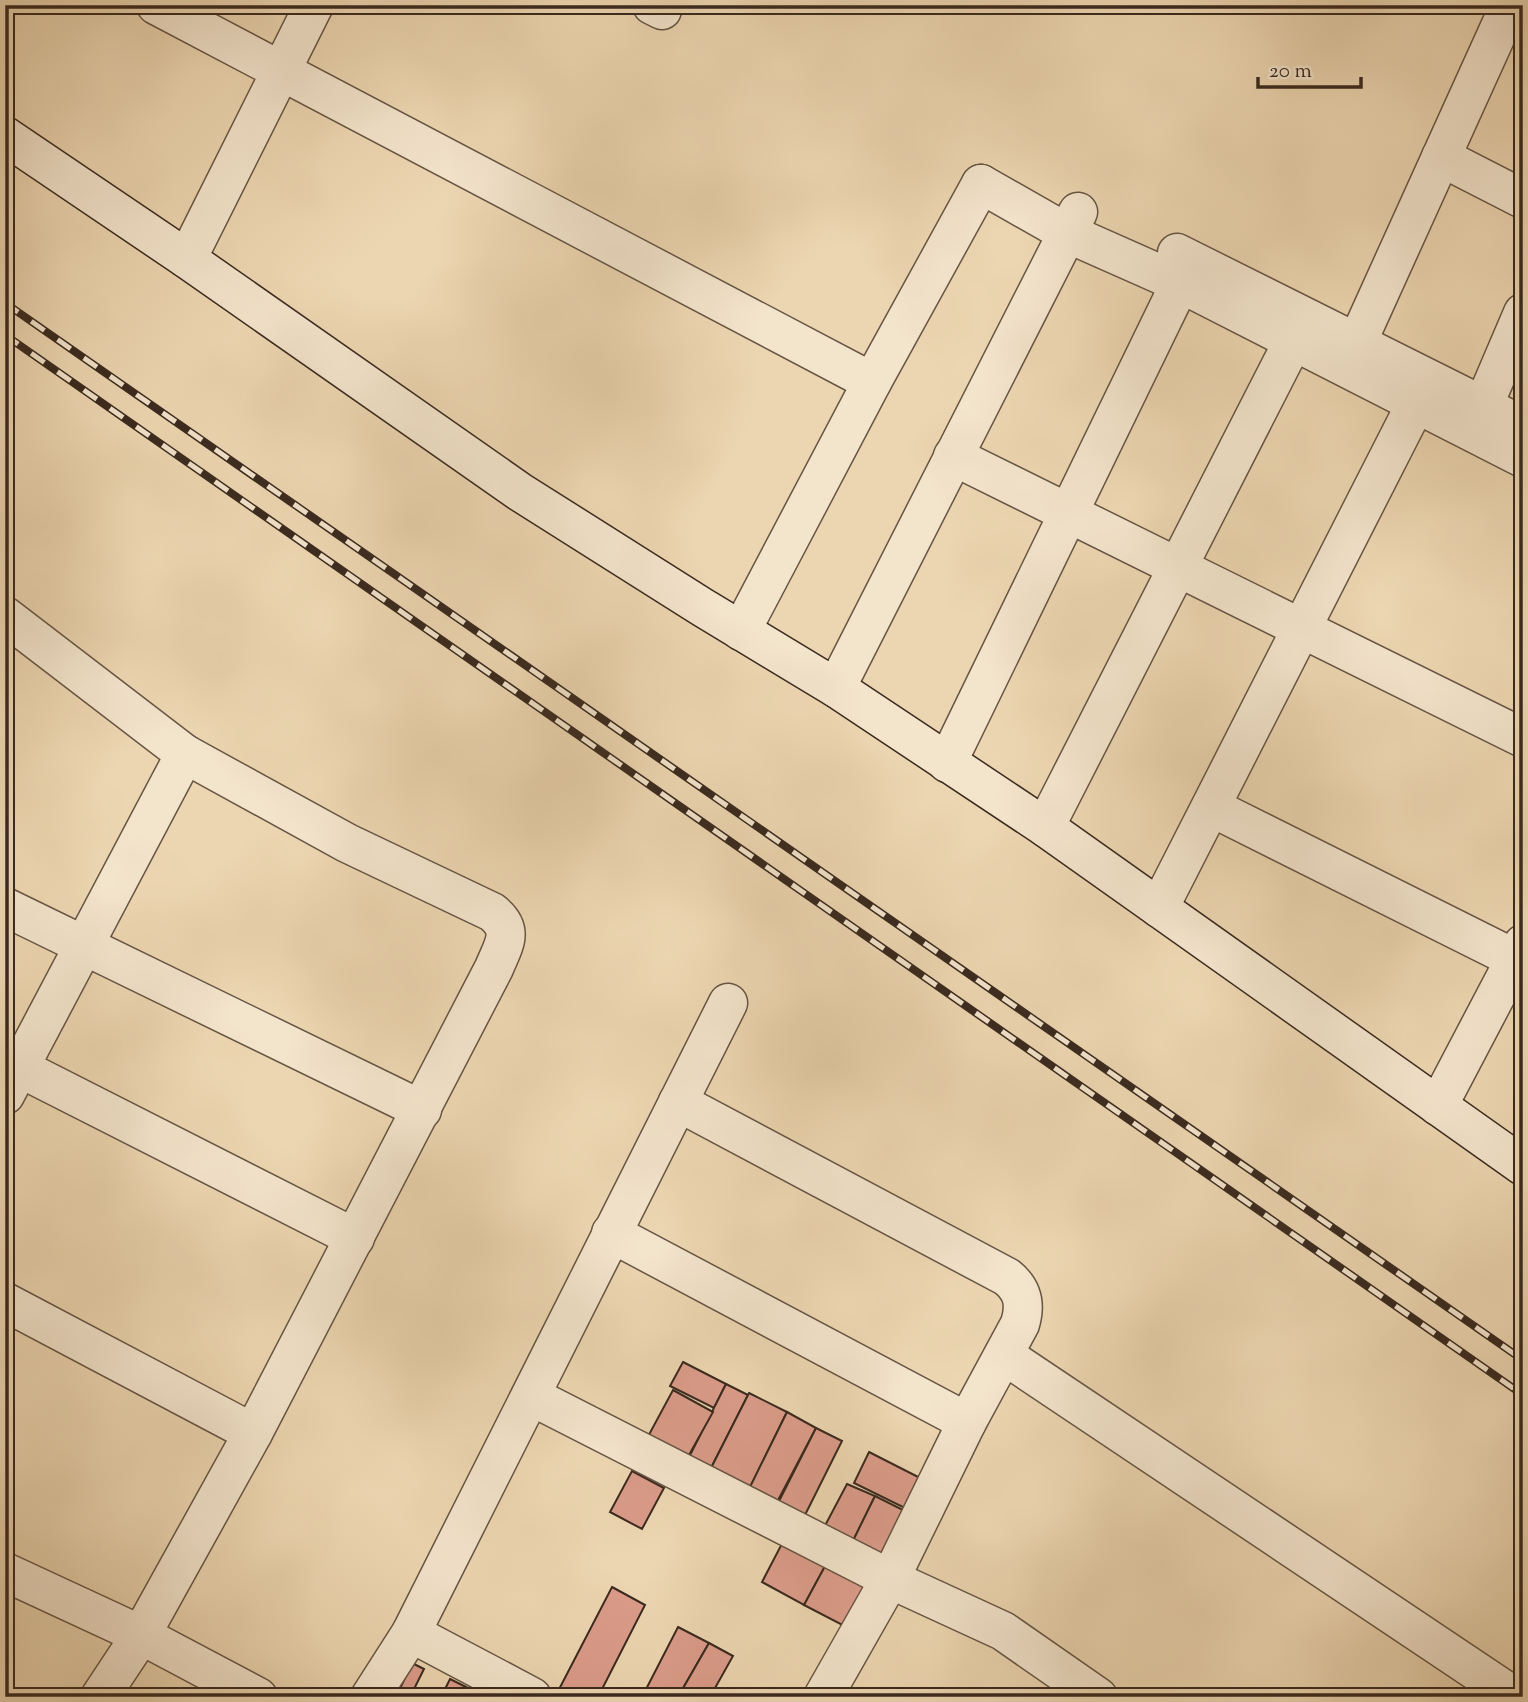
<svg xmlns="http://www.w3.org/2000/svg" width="1528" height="1702" font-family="'Sorts Mill Goudy',serif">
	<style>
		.building { fill: #db9c8a; stroke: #3a2a1f; stroke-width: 2 }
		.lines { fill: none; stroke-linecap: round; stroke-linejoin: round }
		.street-casing { stroke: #654; stroke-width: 41 }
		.secondary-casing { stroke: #3a2a1f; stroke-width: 41 }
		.street { stroke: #f3e4cc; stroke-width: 38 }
		.secondary { stroke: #f3e4cc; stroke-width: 38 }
		.rail-casing { stroke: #3a2a1f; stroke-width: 8 }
		.rail { stroke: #f3e4cc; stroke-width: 5; stroke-dasharray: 16; stroke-linecap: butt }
	</style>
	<rect width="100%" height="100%" fill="#ecd6b1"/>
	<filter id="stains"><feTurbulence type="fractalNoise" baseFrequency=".00286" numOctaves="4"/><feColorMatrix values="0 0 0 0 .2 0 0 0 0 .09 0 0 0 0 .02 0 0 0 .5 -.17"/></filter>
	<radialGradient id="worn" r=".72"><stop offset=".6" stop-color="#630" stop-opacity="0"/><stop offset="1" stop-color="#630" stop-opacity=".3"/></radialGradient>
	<g class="building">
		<polygon points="683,1362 726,1384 714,1408 670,1386"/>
		<polygon points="726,1384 748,1395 708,1474 686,1463"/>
		<polygon points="673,1390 713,1412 684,1464 645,1442"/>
		<polygon points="749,1393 787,1412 744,1500 708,1474"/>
		<polygon points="787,1412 816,1428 775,1506 747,1493"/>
		<polygon points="816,1428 842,1441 799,1527 773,1513"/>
		<polygon points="869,1452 930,1483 915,1513 854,1483"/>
		<polygon points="632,1471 664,1488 642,1529 610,1512"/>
		<polygon points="847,1484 875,1496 848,1551 819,1537"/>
		<polygon points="875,1496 917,1517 890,1572 848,1551"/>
		<polygon points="787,1534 830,1557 804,1605 762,1582"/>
		<polygon points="830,1557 876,1578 850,1629 804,1605"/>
		<polygon points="612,1587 645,1605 598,1697 555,1697"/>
		<polygon points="678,1627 709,1643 678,1697 642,1697"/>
		<polygon points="709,1643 733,1656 710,1697 678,1697"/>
		<polygon points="412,1663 424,1669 413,1691 424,1697 396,1697"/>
		<polygon points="450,1679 478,1693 476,1697 441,1697"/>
	</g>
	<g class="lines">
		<defs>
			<g id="street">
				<polyline points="156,5 872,382"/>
				<polyline points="652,5 662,10"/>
				<polyline points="1441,157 1523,199"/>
				<polyline points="981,184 1067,233 1180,283 1523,458"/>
				<polyline points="1177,253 1523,426"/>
				<polyline points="187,259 314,5"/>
				<polyline points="1346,367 1510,5"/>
				<polyline points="1473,430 1523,313"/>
				<polyline points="953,456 1523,738"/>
				<path d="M5 616 185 754 347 843 492 912C515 930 504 944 494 968L253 1433 141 1635 100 1697"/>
				<polyline points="741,631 872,382 981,184"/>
				<polyline points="836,688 1078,212"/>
				<polyline points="947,763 1191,261"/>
				<polyline points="1211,807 1523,963"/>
				<polyline points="1045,827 1305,318"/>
				<polyline points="5,907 422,1110"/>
				<polyline points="1159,908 1428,380"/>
				<polyline points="20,1068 355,1238"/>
				<polyline points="5,1095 185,754"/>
				<path d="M678 1102 1007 1277C1023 1290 1026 1304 1020 1324L967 1422 890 1579 823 1697"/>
				<polyline points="1438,1106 1523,944"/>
				<polyline points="611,1233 967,1422"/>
				<polyline points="5,1302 253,1433"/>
				<polyline points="1004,1355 1515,1697"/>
				<polyline points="531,1396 890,1579 1003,1631 1098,1697"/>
				<polyline points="5,1572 141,1635 258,1697"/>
				<polyline points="411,1633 532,1697"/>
				<polyline points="370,1697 411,1633 728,1003"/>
			</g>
			<polyline id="secondary" points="5,136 187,259 520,492 702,607 836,688 1045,827 1523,1166"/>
		</defs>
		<use href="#street" class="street-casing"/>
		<use href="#secondary" class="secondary-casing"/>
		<use href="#street" class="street"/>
		<use href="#secondary" class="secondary"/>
		<defs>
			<g id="rail">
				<polyline points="5,303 1523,1360"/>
				<polyline points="5,335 1523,1395"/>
			</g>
		</defs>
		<use href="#rail" class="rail-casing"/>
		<use href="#rail" class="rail"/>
	</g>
	<rect width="1528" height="1702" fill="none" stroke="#ecd6b1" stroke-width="28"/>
	<rect x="7" y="7" width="1514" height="1688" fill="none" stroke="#3a2a1f" stroke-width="3.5"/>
	<rect x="14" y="14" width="1500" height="1674" fill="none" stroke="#3a2a1f" stroke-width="2"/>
	<path d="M1258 77v10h103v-10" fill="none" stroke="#3a2a1f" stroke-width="3.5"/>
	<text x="1269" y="77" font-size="21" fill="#3a2a1f" stroke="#f3e4cc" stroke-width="5" paint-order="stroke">20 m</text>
	<rect width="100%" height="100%" filter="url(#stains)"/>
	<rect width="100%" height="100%" fill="url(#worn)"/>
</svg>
